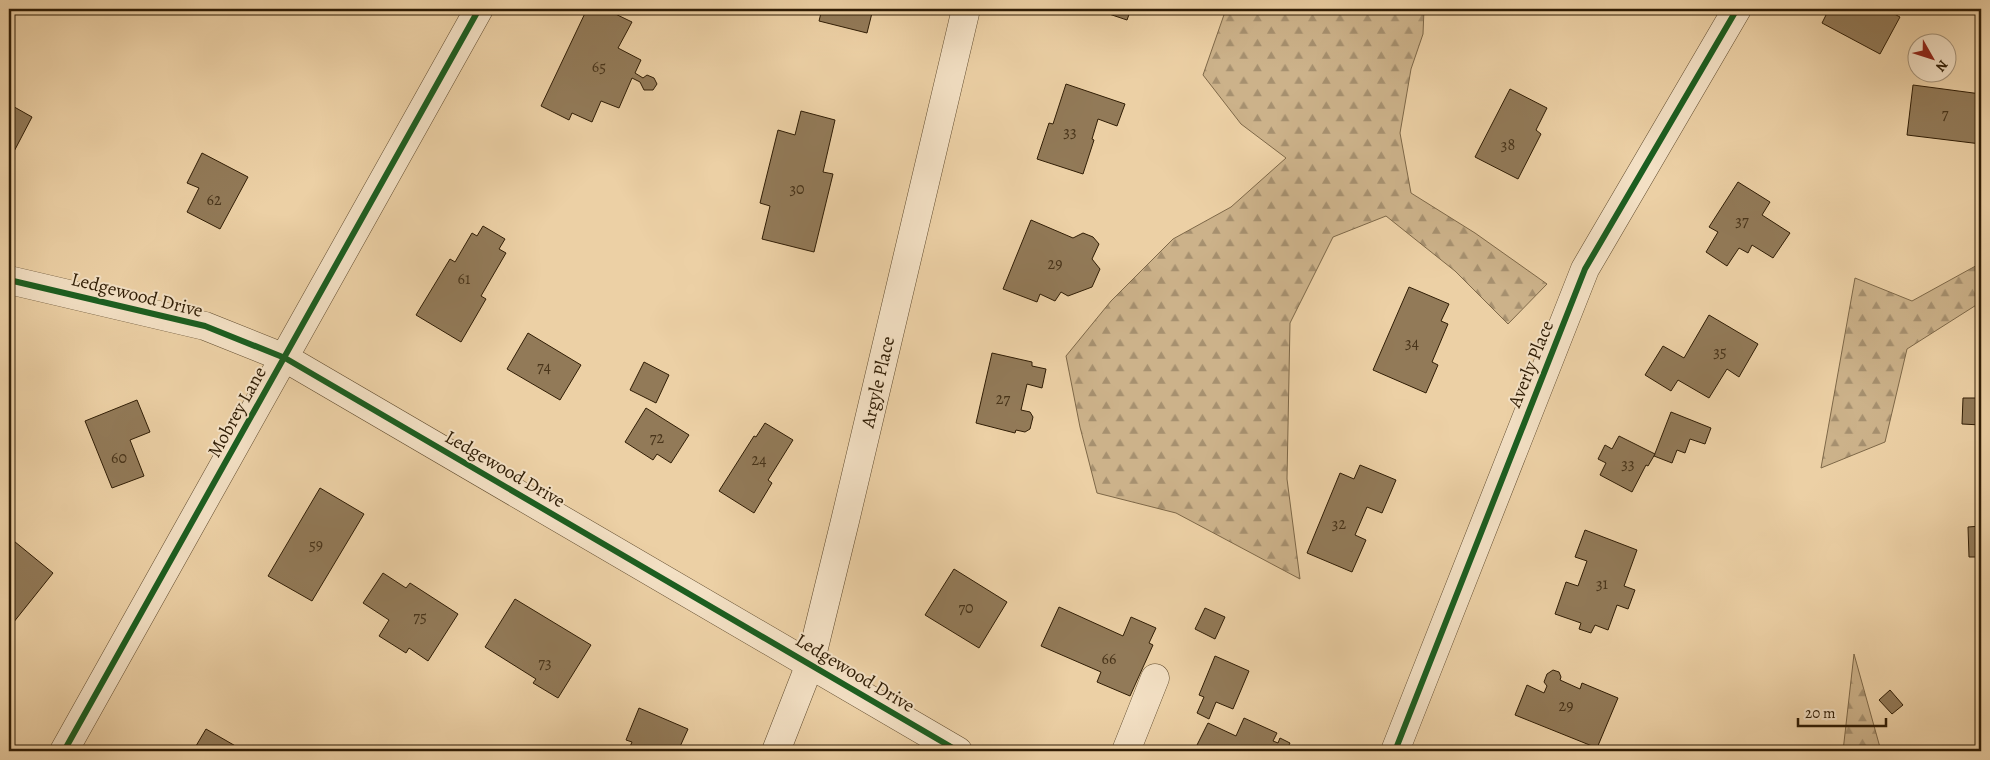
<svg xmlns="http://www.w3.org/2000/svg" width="1990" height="760" font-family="Alegreya,serif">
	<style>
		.forest { fill: url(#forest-firs); stroke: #7e6848 }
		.building { fill: #927a58; stroke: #301d05 }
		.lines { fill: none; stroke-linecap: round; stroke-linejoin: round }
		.minor-casing { stroke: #5f4a2d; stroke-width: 29 }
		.minor { stroke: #f3e0c4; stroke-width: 28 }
		.cycleway-casing { stroke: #f3e0c4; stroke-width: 9 }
		.cycleway { stroke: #1b5e20; stroke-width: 6 }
		.labels { text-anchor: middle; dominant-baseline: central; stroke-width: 4; stroke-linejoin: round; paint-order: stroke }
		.number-label { font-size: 16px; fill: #48341a }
		.street-label { font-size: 19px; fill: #301d05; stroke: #f3e0c4 }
	</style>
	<defs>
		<pattern id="forest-firs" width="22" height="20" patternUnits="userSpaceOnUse" patternTransform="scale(1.25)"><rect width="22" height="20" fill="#ccb28a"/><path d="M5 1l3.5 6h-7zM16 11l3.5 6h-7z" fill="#a6906f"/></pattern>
	</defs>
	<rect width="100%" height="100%" fill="#ecd0a5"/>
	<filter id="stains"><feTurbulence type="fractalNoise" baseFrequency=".004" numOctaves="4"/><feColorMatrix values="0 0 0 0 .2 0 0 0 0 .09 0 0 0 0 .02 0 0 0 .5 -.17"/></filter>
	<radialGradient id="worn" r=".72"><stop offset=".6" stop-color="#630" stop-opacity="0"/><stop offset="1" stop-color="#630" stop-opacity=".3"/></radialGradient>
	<g class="forest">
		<polygon points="1226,9 1424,9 1423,34 1411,69 1400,133 1411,193 1475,233 1547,284 1508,324 1455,271 1386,216 1333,237 1290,323 1287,479 1300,579 1176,513 1097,493 1080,427 1066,356 1111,301 1173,239 1231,207 1286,158 1241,124 1203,75"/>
		<polygon points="1981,263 1981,302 1907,349 1885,442 1821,468 1855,278 1912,301"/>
		<polygon points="1854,654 1881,751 1843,751"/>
	</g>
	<g class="building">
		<polygon points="587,9 605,9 632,22 618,48 641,60 635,73 643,78 647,75 654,78 657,84 653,90 644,90 640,82 632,78 619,108 601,101 592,122 572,113 569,120 541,106"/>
		<polygon points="822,9 873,9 867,33 819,21"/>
		<polygon points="1094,9 1131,9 1127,20"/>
		<polygon points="1829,9 1885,9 1900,17 1880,54 1822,23"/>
		<polygon points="1066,84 1125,104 1117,126 1098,119 1092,139 1094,140 1083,174 1037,159 1049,123 1053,124"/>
		<polygon points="1913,85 1981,94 1981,144 1907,135"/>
		<polygon points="1510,89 1547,108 1536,130 1541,134 1518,179 1475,157"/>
		<polygon points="9,104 32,117 9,161"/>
		<polygon points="801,111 835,120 823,172 833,174 814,252 762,239 770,206 760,203 778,130 795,135"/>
		<polygon points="202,153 248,177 220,229 187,212 199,188 187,183"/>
		<polygon points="1738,182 1770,202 1762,215 1790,233 1773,258 1752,245 1748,253 1739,248 1727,266 1706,252 1718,232 1709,227"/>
		<polygon points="1031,220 1073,238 1083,233 1093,237 1099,244 1092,259 1100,269 1092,287 1068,296 1061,292 1055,301 1040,294 1037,302 1003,289"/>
		<polygon points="483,226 505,239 499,249 506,253 481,296 486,299 461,342 416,315 450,259 455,262 472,233 477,236"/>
		<polygon points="1409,287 1449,304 1441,321 1448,324 1432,362 1438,365 1426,393 1373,370"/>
		<polygon points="1709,315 1758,344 1739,377 1727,369 1709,398 1678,380 1671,391 1645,375 1663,346 1684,358"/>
		<polygon points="528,333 581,365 560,400 507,369"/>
		<polygon points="992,353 1032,362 1032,366 1046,369 1042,388 1027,384 1021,410 1030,412 1033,417 1030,429 1025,432 1016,430 1015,433 976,423"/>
		<polygon points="644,362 669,375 656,403 630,390"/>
		<polygon points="1963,398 1981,398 1981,425 1962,424"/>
		<polygon points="137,400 150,432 130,440 144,476 112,488 85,421"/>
		<polygon points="646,408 689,435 671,463 657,454 653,460 625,442"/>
		<polygon points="1671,412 1711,428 1705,444 1690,439 1685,453 1677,450 1672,463 1654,456"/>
		<polygon points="765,423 793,440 768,480 772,483 754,513 719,491 754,436 756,437"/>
		<polygon points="1619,436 1655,454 1648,466 1646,465 1632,492 1600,475 1606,463 1598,459 1605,445 1612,449"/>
		<polygon points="1360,465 1396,480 1382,513 1367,507 1355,535 1366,540 1352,572 1307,553 1340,473 1354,479"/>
		<polygon points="320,488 364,514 312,601 268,576"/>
		<polygon points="1981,526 1981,557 1969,557 1968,527"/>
		<polygon points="1585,530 1637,550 1624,586 1635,590 1628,609 1617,605 1608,630 1595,625 1591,633 1579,629 1581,623 1555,614 1566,582 1578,586 1587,561 1575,557"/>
		<polygon points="9,537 53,573 9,628"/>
		<polygon points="954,569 1007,602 979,648 925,615"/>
		<polygon points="383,573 406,588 410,583 458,614 428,661 409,648 406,653 379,636 389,620 363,603"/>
		<polygon points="515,599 591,645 558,698 533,683 536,679 485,647"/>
		<polygon points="1059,607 1123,636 1131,617 1156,628 1149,643 1153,645 1130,696 1097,682 1101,672 1041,646"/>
		<polygon points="1205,608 1225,617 1215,639 1195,629"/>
		<polygon points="1215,656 1249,671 1233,709 1216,702 1209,719 1197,713 1204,697 1199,695"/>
		<polygon points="1553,670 1559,672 1561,677 1560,680 1580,689 1582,683 1618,698 1597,748 1515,715 1527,685 1544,693 1547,686 1544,682 1547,674"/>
		<polygon points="1890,690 1903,705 1892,714 1879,700"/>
		<polygon points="639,708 688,729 678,751 628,751 632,742 626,740"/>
		<polygon points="1244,718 1277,733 1273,741 1278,743 1280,738 1290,743 1286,751 1194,751 1208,723 1236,736"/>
		<polygon points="206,729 239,748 237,751 193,751"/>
	</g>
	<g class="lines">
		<defs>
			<g id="minor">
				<polyline points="9,280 205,326 285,358 958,751"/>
				<polyline points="64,751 479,9"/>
				<polyline points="776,751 810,664 845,521 966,9"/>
				<polyline points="1126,751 1155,678"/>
				<polyline points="1395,751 1585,269 1737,9"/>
			</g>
		</defs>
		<use href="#minor" class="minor-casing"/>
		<use href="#minor" class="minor"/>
		<defs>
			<g id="cycleway">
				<polyline points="9,280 205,326 285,358 958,751"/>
				<polyline points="64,751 479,9"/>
				<polyline points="1395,751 1585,269 1737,9"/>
			</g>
		</defs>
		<use href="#cycleway" class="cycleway-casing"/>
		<use href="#cycleway" class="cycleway"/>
	</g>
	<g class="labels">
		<g class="number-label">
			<text x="599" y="67">65</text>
			<text x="1945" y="114">7</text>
			<text x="1070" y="132">33</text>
			<text x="1508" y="145">38</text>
			<text x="797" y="189">30</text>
			<text x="214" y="200">62</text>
			<text x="1742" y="221">37</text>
			<text x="1055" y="264">29</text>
			<text x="464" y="279">61</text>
			<text x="1412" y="343">34</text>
			<text x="1720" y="352">35</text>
			<text x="544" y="367">74</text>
			<text x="1003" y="399">27</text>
			<text x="657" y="438">72</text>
			<text x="119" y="458">60</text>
			<text x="759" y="460">24</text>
			<text x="1628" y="464">33</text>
			<text x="1339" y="524">32</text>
			<text x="316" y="545">59</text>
			<text x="1602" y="584">31</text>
			<text x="966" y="608">70</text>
			<text x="420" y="617">75</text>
			<text x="1109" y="659">66</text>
			<text x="545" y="663">73</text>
			<text x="1566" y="706">29</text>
		</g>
		<g class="street-label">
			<text transform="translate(137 295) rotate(14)">Ledgewood Drive</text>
			<text transform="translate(1531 364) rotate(-68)">Averly Place</text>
			<text transform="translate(878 382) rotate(-77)">Argyle Place</text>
			<text transform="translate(237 412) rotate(-61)">Mobrey Lane</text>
			<text transform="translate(505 469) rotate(30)">Ledgewood Drive</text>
			<text transform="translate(855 673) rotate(31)">Ledgewood Drive</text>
		</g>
	</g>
	<rect width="1990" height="760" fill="none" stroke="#ecd0a5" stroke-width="30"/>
	<rect x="10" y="10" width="1970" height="740" fill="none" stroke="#301d05" stroke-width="2.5"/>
	<rect x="15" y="15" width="1960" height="730" fill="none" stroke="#301d05"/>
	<g transform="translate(1932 58) rotate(129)"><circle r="24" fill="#f3e0c4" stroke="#a59278"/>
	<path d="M0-4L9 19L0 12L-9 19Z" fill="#8f2418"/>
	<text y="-8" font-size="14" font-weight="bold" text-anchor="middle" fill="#301d05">N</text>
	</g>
	<path d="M1798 718v8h88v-8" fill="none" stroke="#301d05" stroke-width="2.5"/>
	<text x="1805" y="718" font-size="15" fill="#301d05" stroke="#f3e0c4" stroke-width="4" paint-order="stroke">20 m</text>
	<rect width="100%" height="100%" filter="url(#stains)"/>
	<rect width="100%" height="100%" fill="url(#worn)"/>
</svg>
